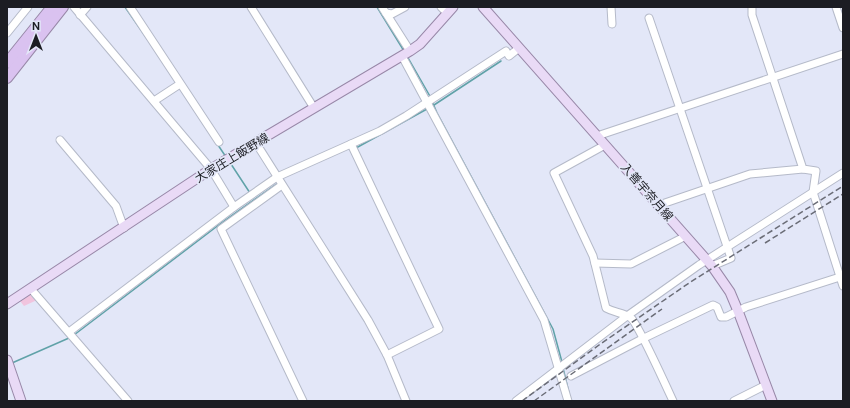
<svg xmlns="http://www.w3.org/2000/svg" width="850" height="408" font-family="'DM Sans','Noto Sans JP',sans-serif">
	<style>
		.green { fill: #f1c4de }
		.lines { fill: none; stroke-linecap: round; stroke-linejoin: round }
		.stream { stroke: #60a2a8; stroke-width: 1.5 }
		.minor-casing { stroke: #b5bac9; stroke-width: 9 }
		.major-casing { stroke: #9888a8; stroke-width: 11 }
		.highway-casing { stroke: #9888a8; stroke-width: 12 }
		.minor { stroke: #fff; stroke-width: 7 }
		.major { stroke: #e9daf6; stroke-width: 9 }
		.highway { stroke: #dac2f0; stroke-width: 10 }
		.rail { stroke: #6a6c76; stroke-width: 1.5; stroke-dasharray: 6 3; stroke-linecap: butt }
		.labels { text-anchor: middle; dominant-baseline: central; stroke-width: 3.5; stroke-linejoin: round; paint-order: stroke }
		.street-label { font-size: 12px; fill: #1c1d23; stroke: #e3e7f8 }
	</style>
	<rect width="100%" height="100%" fill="#e3e7f8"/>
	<polygon class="green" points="31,293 37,300 24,306 20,301"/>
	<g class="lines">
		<g class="stream">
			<polyline points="125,7 148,40"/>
			<polyline points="377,7 404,51"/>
			<polyline points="407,56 431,98"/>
			<polyline points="432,101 437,113 553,329 562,362"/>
			<polyline points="434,105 501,61"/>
			<polyline points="218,145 226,157"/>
			<polyline points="356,148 427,109"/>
			<polyline points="229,161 250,193"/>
			<polyline points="74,335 224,221 278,183"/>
			<polyline points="12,363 69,338"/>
			<polyline points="563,368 569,393"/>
		</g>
		<defs>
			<g id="minor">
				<polyline points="74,7 211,169 234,207 277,177 380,131 406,116 506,51 509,56 519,48"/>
				<polyline points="130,7 219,142"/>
				<polyline points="251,7 314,108"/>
				<polyline points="382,7 410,51"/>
				<polyline points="441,7 447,13"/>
				<polyline points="611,7 612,24"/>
				<polyline points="752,7 752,15 803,169 816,171 813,192 843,286"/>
				<polyline points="836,7 843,28"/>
				<polyline points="386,13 392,14 405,7"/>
				<polyline points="80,15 87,7"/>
				<polyline points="649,18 731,258 712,266"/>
				<polyline points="7,33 28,7"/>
				<polyline points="402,56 544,320 568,401"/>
				<polyline points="154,101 180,84"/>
				<polyline points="597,136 843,54"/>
				<polyline points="60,140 116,206 124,228"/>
				<polyline points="256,143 368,320 387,355 406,401"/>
				<polyline points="351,144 439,329 387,355"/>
				<path d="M605 145 554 173 593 256 606 308C615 313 622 312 631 318 638 324 667 388 673 401"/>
				<polyline points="282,185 221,229 303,401"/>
				<polyline points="659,205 750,174 803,169"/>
				<polyline points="595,263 631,264 686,236"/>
				<polyline points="31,289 128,401"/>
				<polyline points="69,332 234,207"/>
				<polyline points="571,376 642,339 713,305 717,307 721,317 726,317 746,307 843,276"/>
				<polyline points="516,401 627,316 699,265 843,173"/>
				<polyline points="734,401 766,385"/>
			</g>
			<g id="major">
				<polyline points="483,7 712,266 730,292 738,311 772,401"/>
				<polyline points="7,304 211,169 410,51 420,44 453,7"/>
				<polyline points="7,360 21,401"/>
			</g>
			<g id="highway">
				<polyline points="7,63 52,7"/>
				<polyline points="7,78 63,7"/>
			</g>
		</defs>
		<use href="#minor" class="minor-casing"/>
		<use href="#major" class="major-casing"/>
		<use href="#highway" class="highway-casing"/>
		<use href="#minor" class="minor"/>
		<use href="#major" class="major"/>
		<use href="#highway" class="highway"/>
		<g class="rail">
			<polyline points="765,243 843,194"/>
			<polyline points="522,401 599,345 689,283 843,186"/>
			<polyline points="534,401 662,309"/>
		</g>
	</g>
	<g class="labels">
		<g class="street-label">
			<text transform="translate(232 158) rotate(-31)">大家庄上飯野線</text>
			<text transform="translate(647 192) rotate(49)">入善宇奈月線</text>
		</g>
	</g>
	<rect width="850" height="408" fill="none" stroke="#1c1d23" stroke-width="16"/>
	<g transform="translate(36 36)" stroke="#e3e7f8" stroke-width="3" paint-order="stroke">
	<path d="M0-3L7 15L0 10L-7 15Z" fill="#1c1d23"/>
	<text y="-6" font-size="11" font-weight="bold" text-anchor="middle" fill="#1c1d23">N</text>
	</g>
</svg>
